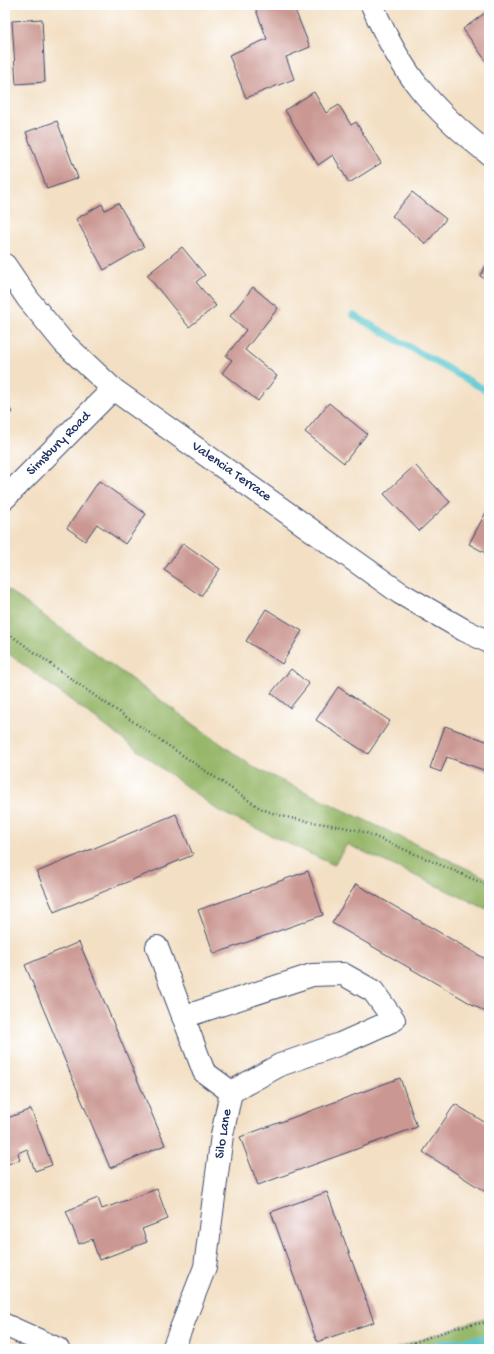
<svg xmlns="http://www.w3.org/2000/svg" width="494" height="1354" font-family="'Gochi Hand',sans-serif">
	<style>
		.forest { fill: #97b76a; stroke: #597364 }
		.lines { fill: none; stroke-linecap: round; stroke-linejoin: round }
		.stream { stroke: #5ac7cf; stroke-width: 7 }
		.building { fill: #cb9792 }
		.minor-casing { stroke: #3b496d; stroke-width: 24 }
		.path { stroke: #3b496d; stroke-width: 2.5; stroke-dasharray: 1 3; stroke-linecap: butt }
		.minor { stroke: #fff; stroke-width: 22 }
		.labels { text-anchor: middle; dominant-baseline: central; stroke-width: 4; stroke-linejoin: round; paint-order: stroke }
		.street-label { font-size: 14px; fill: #1b2f5e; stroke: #fff }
	</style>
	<rect width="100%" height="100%" fill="#fff"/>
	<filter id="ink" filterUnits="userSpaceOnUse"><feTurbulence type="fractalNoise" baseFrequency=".025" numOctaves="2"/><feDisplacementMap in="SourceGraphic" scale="8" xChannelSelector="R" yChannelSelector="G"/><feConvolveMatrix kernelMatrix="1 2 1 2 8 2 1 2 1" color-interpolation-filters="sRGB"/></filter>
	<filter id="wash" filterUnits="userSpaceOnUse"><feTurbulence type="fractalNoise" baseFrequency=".012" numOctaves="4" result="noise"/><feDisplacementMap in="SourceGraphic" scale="16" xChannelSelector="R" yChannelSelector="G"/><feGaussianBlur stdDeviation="0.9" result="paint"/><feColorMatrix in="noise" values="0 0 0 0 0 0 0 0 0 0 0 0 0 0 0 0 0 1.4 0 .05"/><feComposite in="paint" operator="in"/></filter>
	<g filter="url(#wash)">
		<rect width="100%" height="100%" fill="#f3dfc3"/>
		<g class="forest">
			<polygon points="5,588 253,767 489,879 489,910 347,844 334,865 219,811 5,651"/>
			<polygon points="489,1316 489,1349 395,1349"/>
		</g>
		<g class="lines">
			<g class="stream">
				<polyline points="353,315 489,392"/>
				<polyline points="429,1349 439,1344 489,1338"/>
			</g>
		</g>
		<g id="blocks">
			<g class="building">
				<polygon points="254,5 293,5 310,47 286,57 294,79 246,98 229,55 267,39"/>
				<polygon points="489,10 489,65 463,29"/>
				<polygon points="42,19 45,82 16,84 12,21"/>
				<polygon points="314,92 326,113 339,105 351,125 356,122 381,163 349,183 333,155 318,165 285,110"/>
				<polygon points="57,121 78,178 47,189 26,132"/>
				<polygon points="412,192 446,219 426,244 392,216"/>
				<polygon points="118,203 144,247 104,270 76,219 102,204 105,210"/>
				<polygon points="182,247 205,275 196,282 216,306 189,327 147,275"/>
				<polygon points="489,260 489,281 480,276"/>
				<polygon points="253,287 278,308 245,350 277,376 258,401 222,373 232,360 226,356 246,330 230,316"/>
				<polygon points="5,402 12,412 5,417"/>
				<polygon points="329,403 367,434 344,463 305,432"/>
				<polygon points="415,465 450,502 419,531 384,494"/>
				<polygon points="99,481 146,514 125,544 97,524 85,541 67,528"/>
				<polygon points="487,510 489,511 489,555 469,544"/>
				<polygon points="183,543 220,569 201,596 164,570"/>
				<polygon points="266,609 302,631 282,664 246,641"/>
				<polygon points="291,669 309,684 290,708 271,693"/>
				<polygon points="338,687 390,721 368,754 316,720"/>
				<polygon points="445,726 489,742 489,772 447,757 441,772 430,768"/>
				<polygon points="176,814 193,855 54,912 37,872"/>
				<polygon points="308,871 323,915 214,954 198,910"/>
				<polygon points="356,884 489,961 489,1014 332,923"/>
				<polygon points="79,942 165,1145 110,1168 25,965"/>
				<polygon points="400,1078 417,1127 258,1185 240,1137"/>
				<polygon points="455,1104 489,1125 489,1194 423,1152"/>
				<polygon points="31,1109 52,1165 35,1171 27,1149 18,1153 20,1160 5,1165 5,1119"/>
				<polygon points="157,1189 168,1219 142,1229 147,1242 99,1260 92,1239 79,1244 66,1211 98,1198 102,1209"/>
				<polygon points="327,1192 374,1322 317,1342 271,1212"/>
			</g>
		</g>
	</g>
	<g filter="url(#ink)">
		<use href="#blocks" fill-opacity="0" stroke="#3b496d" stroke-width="1"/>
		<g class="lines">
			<defs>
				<g id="minor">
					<path d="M372 5C401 73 431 109 489 154"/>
					<polyline points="5,265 28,299 64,343 113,389 400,593 464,630 489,642"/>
					<polyline points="5,498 113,389"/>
					<polyline points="157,947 204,1072 231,1092"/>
					<polyline points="5,1325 58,1349"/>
					<polyline points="173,1349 205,1267 222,1135 231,1092 280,1065 340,1044 394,1020 373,991 343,974 312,975 183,1017"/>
				</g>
			</defs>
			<use href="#minor" class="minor-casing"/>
			<g class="path">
				<path d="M5 631 88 691 260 808C293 823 329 822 364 832L489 886"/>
				<polyline points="395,1349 458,1327 489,1322"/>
			</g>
			<use href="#minor" class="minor"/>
		</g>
	</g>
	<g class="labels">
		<g class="street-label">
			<text transform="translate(59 444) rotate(-45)">Simsbury Road</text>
			<text transform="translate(231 472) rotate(35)">Valencia Terrace</text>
			<text transform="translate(224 1134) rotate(-81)">Silo Lane</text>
		</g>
	</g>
	<rect width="494" height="1354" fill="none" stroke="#fff" stroke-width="20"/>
</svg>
